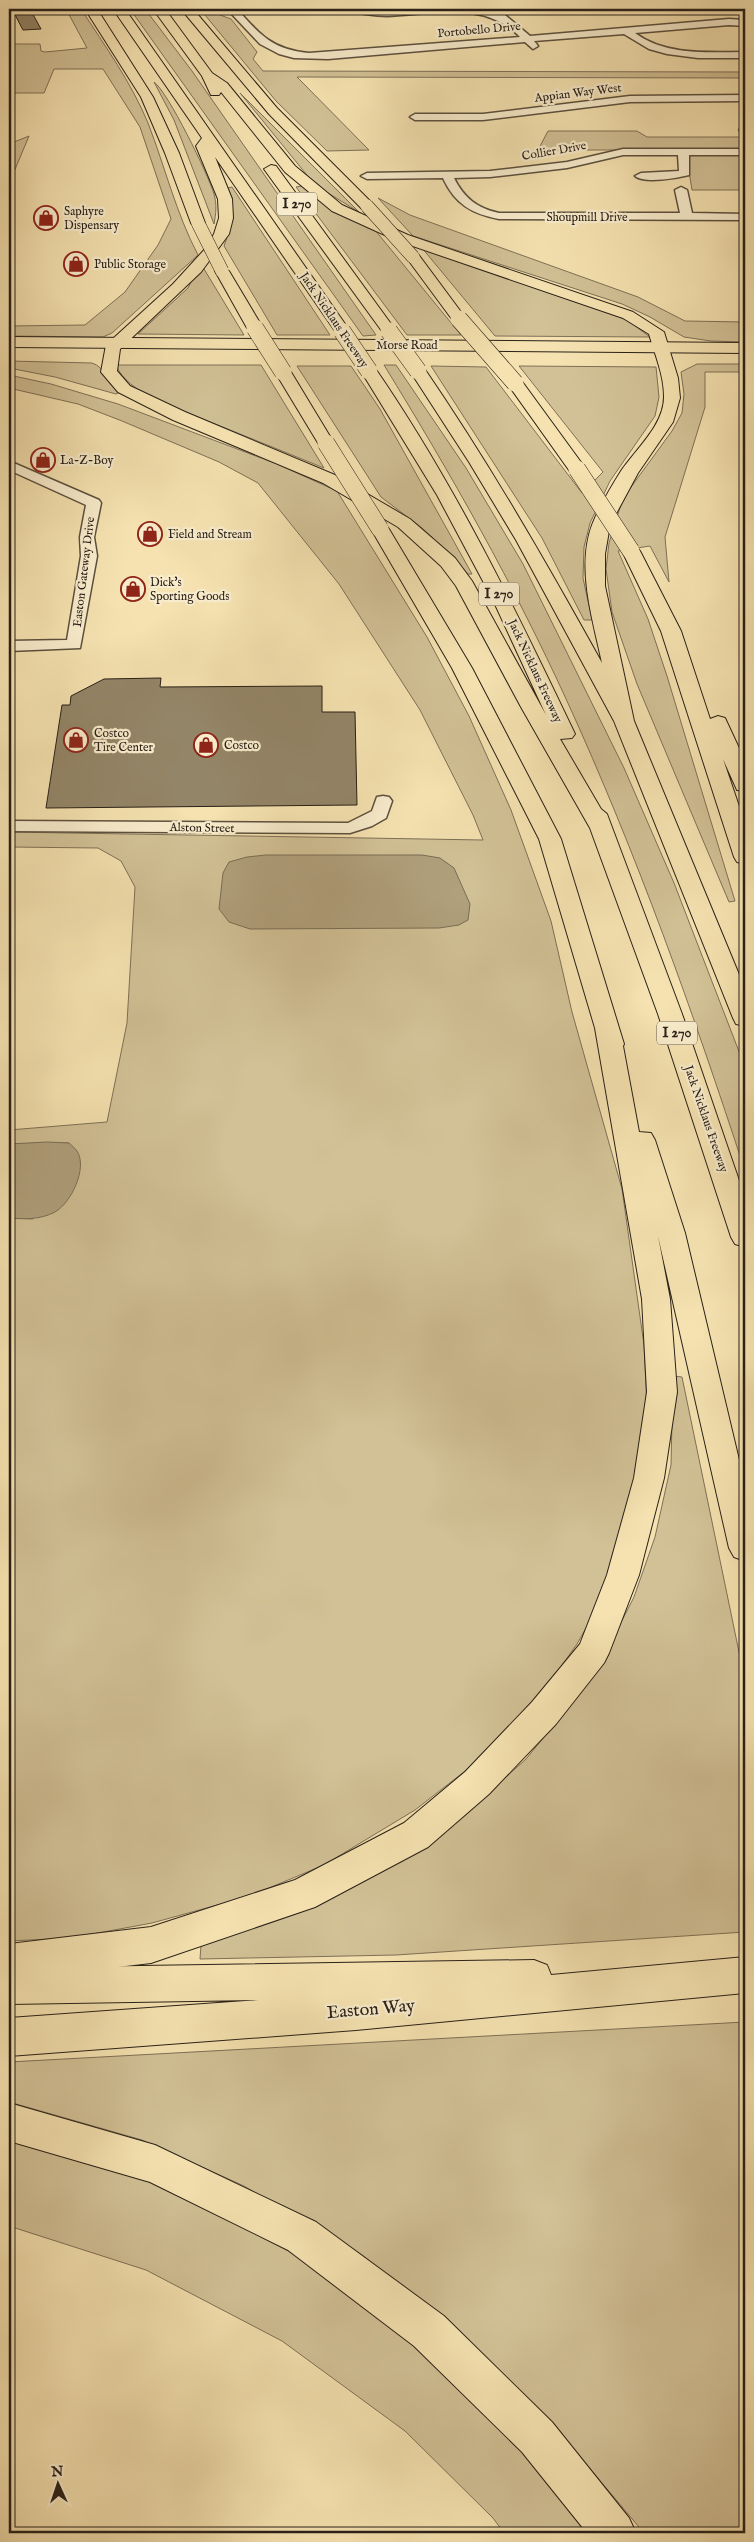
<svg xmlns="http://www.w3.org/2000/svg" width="754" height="2542" font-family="'IM FELL English',serif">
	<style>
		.green { fill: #d2c196; stroke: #7e7057 }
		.water { fill: #b0a07c; stroke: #7a6d54 }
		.building { fill: #938567; stroke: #292018 }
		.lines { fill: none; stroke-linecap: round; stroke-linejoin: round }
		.minor-casing { stroke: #5c503e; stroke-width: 3 }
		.major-casing { stroke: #292018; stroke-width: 2 }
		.highway-casing { stroke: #292018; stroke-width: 2 }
		.minor { fill: #f8eccc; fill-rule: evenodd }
		.major { fill: #f5e2b0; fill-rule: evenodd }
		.highway { fill: #f5e2b0; fill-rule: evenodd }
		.highway-bridge-far1-casing { stroke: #292018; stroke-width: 14; stroke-linecap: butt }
		.highway-bridge-casing { stroke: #292018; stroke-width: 18; stroke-linecap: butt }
		.highway-bridge-far1 { stroke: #f5e2b0; stroke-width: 13 }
		.highway-bridge { stroke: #f5e2b0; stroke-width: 17 }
		.labels { text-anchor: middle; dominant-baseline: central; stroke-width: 4.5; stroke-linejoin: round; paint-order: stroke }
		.far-street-label { font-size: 12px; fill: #292018; stroke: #f8eccc }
		.far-poi-label { font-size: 12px; fill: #292018; stroke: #f8eccc; text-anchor: start }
		.shield { fill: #f8eccc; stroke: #675d4e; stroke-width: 1 }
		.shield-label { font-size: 14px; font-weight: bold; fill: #292018 }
		.near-street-label { font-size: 18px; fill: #292018; stroke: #f8eccc }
	</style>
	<rect width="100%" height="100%" fill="#f5e2b0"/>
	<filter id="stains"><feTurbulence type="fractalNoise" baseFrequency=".004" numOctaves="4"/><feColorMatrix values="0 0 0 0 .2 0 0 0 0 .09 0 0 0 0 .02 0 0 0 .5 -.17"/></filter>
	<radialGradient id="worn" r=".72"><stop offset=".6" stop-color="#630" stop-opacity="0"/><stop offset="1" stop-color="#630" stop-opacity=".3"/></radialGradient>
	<g class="green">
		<path d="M66 9H81C105 46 131 82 148 123 165 167 176 213 198 255L112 333 103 337 9 336V326L85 325 125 292 158 245 171 219 140 127 103 69H54L44 93H9V44H40L41 51 45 52 87 48Z"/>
		<polygon points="130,9 145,9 192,71 376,335 363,336"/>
		<polygon points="200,9 214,9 220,15 231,19 257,52 253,59 263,71 745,72 745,78 297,77 369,150 327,151 276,101"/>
		<path d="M154 82C168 92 208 174 214 194 217 205 216 213 214 224L174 120Z"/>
		<polygon points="240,93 359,212 315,185"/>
		<polygon points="738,129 745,129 745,150 538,150 548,131 637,131 647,137 741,137"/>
		<polygon points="29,136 11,179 9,179 9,144"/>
		<polygon points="686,153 745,154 745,190 692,190"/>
		<polygon points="302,186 343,215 375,230 461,335 407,335 296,187"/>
		<path d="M232 187 330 335H277L224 246C232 225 233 209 228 188Z"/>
		<polygon points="378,198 410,215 638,297 685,321 745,322 745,342 711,341 684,337 650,317 622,304 413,236"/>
		<polygon points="422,248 612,313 630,322 650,337 495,336"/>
		<polygon points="204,269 244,335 138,334 188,288 192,280"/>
		<path d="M9 361 92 363C105 367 109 383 120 392L116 394 55 377 9 368Z"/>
		<polygon points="697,364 745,364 745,372 705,372 705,407 665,537 669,582 650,546 618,551 648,619 667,676 735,901 729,902 637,684 612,612 606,569 609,543 623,498 672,431 682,413 684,394 681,372"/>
		<path d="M116 365H261L324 468 151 398C137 389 122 380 116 365Z"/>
		<path d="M384 365H396L466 468 523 564 624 768 674 883 745 1067V1171C693 1012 637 854 567 701 514 585 451 474 384 365Z"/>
		<polygon points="297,366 351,366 380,409 472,574 468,574 450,554 422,528 381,497"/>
		<polygon points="431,366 486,367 582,493 603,472 519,366 656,367 659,397 655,416 610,481 590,523 584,547 583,578 592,620 584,620 542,538"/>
		<polygon points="9,375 51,384 118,404 277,464 337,491 427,637 469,716 511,810 551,921 572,1012 622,1189 644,1345 649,1450 605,1594 577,1644 540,1696 478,1761 415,1810 324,1865 250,1896 152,1923 71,1938 9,1941 9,1218 33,1219 69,1143 9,1144 9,1130 107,1122 127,1023 135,887 121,861 98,848 9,847 9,832 483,840 473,815 420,710 339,584 258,483 219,462 122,421 78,404 9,388"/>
		<polygon points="673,1376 682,1377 745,1681 745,1932 396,1955 200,1959 201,1945 455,1823 526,1759 577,1697 609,1646 634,1597 655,1537 671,1465"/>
		<polygon points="745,2022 745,2533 644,2533 543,2413 456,2328 362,2255 244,2186 142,2140 9,2102 9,2062"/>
		<polygon points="9,2138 65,2152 153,2181 254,2229 340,2284 430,2353 548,2477 592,2533 504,2533 493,2518 405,2431 282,2341 146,2270 9,2226"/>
	</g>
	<g class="water">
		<polygon points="266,855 422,855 440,858 454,868 470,904 468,920 459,925 439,928 250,929 229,922 219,909 223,873 229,862 247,857"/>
		<path d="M47 1142 69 1143C71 1145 75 1148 77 1151 88 1168 71 1203 55 1212 40 1220 24 1219 9 1218V1144Z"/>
	</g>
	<g class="building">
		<polygon points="12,9 30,9 41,29 23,30"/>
		<polygon points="161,678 160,687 322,686 322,712 355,712 357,805 46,808 62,705 70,705 71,696 104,679"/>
	</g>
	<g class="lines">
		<defs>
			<g id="minor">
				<path d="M227 9H237C260 35 273 50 309 53L520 37C484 0 434 14 387 16 374 16 361 13 348 12L344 9H485L505 15 530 36 729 19 745 20V26L729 25 635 33C666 56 708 52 745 52V58H698L667 54 649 49 624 34 534 41 538 46 533 49 525 42 328 59 294 58 279 54 260 44Z"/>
				<polygon points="745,95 745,101 630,102 483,120 415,120 410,117 415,114 483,114 630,96"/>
				<path d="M623 149H745V155H689V175C677 178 645 184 635 176L641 173 679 171 678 155H623L567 168 490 177 454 178C464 198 477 208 499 213H680L675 190 681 187 687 190 692 213 745 214V220L499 219C472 214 455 204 443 178L367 179 361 176 367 173 490 171 567 162Z"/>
				<polygon points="9,461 99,500 101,503 94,537 97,556 80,648 9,651 9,641 67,640 81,556 80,537 86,505 9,470"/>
				<polygon points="383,796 389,797 392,801 386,818 372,826 350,833 9,831 9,821 348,823 372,811 377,797"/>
			</g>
			<g id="major">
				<polygon points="9,337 745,343 745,353 9,347"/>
				<polygon points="745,1957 745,1993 356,2030 9,2056 9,2018 259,2000 9,2004 9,1968 534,1960 547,1965 551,1975"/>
			</g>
			<g id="highway">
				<polygon points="85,9 97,9 153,97 179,153 205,223 203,226 193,226 191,223 165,153 141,97"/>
				<path d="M113 9H125L350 331 342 336 337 334 215 157 232 199 233 218 229 234 201 272 120 349 117 371 130 386 185 412 335 475 410 519 455 558 472 581 546 715 493 600 437 495 361 371 369 366 375 368C454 483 515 608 575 734L572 738 560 739 601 809 607 814 682 1014 745 1198V1247L735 1244 731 1237 658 1014 590 828 521 707 456 586 441 566 398 527 323 483 173 420 118 392 101 372 106 345 173 284 205 249 214 234 219 218 218 199 196 146 202 138Z"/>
				<path d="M153 9H165L212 73 227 83 295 166 342 205 408 235 633 312 664 332 678 378 680 398 673 422 638 473 610 525 605 554V586L634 721 745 989V1026L736 1024 733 1018 614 721 516 540 469 462 410 371 418 366 424 368C489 463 546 562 602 663 593 620 576 568 592 525 599 507 611 487 621 471 636 449 664 425 664 397 664 375 655 355 649 334L623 318 398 241 332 211 285 172 221 92 219 95H211L202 76Z"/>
				<polygon points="181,9 193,9 277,108 372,203 374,206 372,209 362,209 269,114"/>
				<polygon points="271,165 276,166 394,328 397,331 394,334 384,334 264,169"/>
				<polygon points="413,253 418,254 464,316 467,319 464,322 454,322 406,257"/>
				<polygon points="222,267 229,271 263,328 260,331 255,333 247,328 215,271"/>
				<polygon points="283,367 291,372 334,443 332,447 320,447 318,443 275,372"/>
				<polygon points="515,378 521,380 583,465 586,469 583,473 571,473 507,383"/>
				<polygon points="380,524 386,525 389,529 472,668 561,839 624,1044 623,1046 639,1132 651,1133 655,1140 685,1233 745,1485 745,1561 734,1557 729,1548 658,1236 670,1299 677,1392 664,1478 639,1575 609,1653 604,1663 556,1724 489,1794 428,1847 315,1907 151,1963 9,1980 9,1944 151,1927 295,1880 404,1823 465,1772 532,1702 580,1644 607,1575 634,1478 647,1392 642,1299 595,1028 539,839 452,668 371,529 374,525"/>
				<polygon points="631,546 637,547 640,551 681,631 710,719 718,716 725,718 745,761 745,791 737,790 723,759 745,824 745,864 737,862 734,857 661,631 622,551 625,547"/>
				<polygon points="9,2103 155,2145 316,2222 444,2316 552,2422 629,2518 636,2533 587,2533 522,2452 414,2346 288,2250 150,2182 9,2141"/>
			</g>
		</defs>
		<use href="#minor" class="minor-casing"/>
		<use href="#major" class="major-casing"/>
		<use href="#highway" class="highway-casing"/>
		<use href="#minor" class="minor"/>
		<use href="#major" class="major"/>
		<use href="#highway" class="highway"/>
		<defs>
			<g id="highway-bridge-far1">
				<polyline points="367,206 413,257"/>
				<polyline points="198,223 222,271"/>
			</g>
			<g id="highway-bridge">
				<polyline points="459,319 515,383"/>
				<polyline points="255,328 283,372"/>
				<polyline points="342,331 369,371"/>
				<polyline points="389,331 418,371"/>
				<polyline points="326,443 380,529"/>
				<polyline points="577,469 631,551"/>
			</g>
		</defs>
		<use href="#highway-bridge-far1" class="highway-bridge-far1-casing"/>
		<use href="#highway-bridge" class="highway-bridge-casing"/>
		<use href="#highway-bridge-far1" class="highway-bridge-far1"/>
		<use href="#highway-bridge" class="highway-bridge"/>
	</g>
	<defs>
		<symbol id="shop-ring" viewBox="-11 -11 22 22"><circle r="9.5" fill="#f8eccc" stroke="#8f2418" stroke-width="1.5"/><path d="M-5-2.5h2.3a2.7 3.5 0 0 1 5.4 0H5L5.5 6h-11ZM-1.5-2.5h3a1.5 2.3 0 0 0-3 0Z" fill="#8f2418"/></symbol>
	</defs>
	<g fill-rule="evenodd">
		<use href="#shop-ring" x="32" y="204" width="28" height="28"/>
		<use href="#shop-ring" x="62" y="250" width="28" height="28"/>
		<use href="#shop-ring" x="29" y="446" width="28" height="28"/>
		<use href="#shop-ring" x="136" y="520" width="28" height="28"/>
		<use href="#shop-ring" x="119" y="575" width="28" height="28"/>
		<use href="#shop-ring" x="62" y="726" width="28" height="28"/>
		<use href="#shop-ring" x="192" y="731" width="28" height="28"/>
	</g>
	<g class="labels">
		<g class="far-street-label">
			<text transform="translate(479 30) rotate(-5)">Portobello Drive</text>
			<text transform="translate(578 93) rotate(-7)">Appian Way West</text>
			<text transform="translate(554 151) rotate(-10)">Collier Drive</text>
			<text x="587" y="217">Shoupmill Drive</text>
			<text transform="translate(334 320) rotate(56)">Jack Nicklaus Freeway</text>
			<text x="407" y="345">Morse Road</text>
			<text transform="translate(84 572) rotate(-83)">Easton Gateway Drive</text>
			<text transform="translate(535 671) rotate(65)">Jack Nicklaus Freeway</text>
			<text transform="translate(202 828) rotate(1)">Alston Street</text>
			<text transform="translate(706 1119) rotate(71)">Jack Nicklaus Freeway</text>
		</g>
		<g class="far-poi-label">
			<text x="64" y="211">Saphyre<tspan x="64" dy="14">Dispensary</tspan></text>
			<text x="94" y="264">Public Storage</text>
			<text x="60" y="460">La-Z-Boy</text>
			<text x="168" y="534">Field and Stream</text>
			<text x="150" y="582">Dick's<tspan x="150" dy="14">Sporting Goods</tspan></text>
			<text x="94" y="733">Costco<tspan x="94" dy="14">Tire Center</tspan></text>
			<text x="224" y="745">Costco</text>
		</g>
		<g class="shield">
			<rect x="277" y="192.5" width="40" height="23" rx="4"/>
			<rect x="479" y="582.5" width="40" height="23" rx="4"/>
			<rect x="657" y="1021.5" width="40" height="23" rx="4"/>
		</g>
		<g class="shield-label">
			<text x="297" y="204">I 270</text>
			<text x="499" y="594">I 270</text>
			<text x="677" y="1033">I 270</text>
		</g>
		<g class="near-street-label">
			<text transform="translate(371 2010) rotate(-5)">Easton Way</text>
		</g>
	</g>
	<rect width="754" height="2542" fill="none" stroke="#f5e2b0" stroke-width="30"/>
	<rect x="10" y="10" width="734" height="2522" fill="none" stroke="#292018" stroke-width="2.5"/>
	<rect x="15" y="15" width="724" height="2512" fill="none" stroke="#292018"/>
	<g transform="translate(58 2484) rotate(357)" stroke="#f8eccc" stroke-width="4" paint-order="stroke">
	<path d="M0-4L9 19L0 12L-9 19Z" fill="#292018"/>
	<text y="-8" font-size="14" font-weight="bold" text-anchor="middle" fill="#292018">N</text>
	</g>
	<rect width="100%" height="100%" filter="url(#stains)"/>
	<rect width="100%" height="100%" fill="url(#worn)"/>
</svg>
